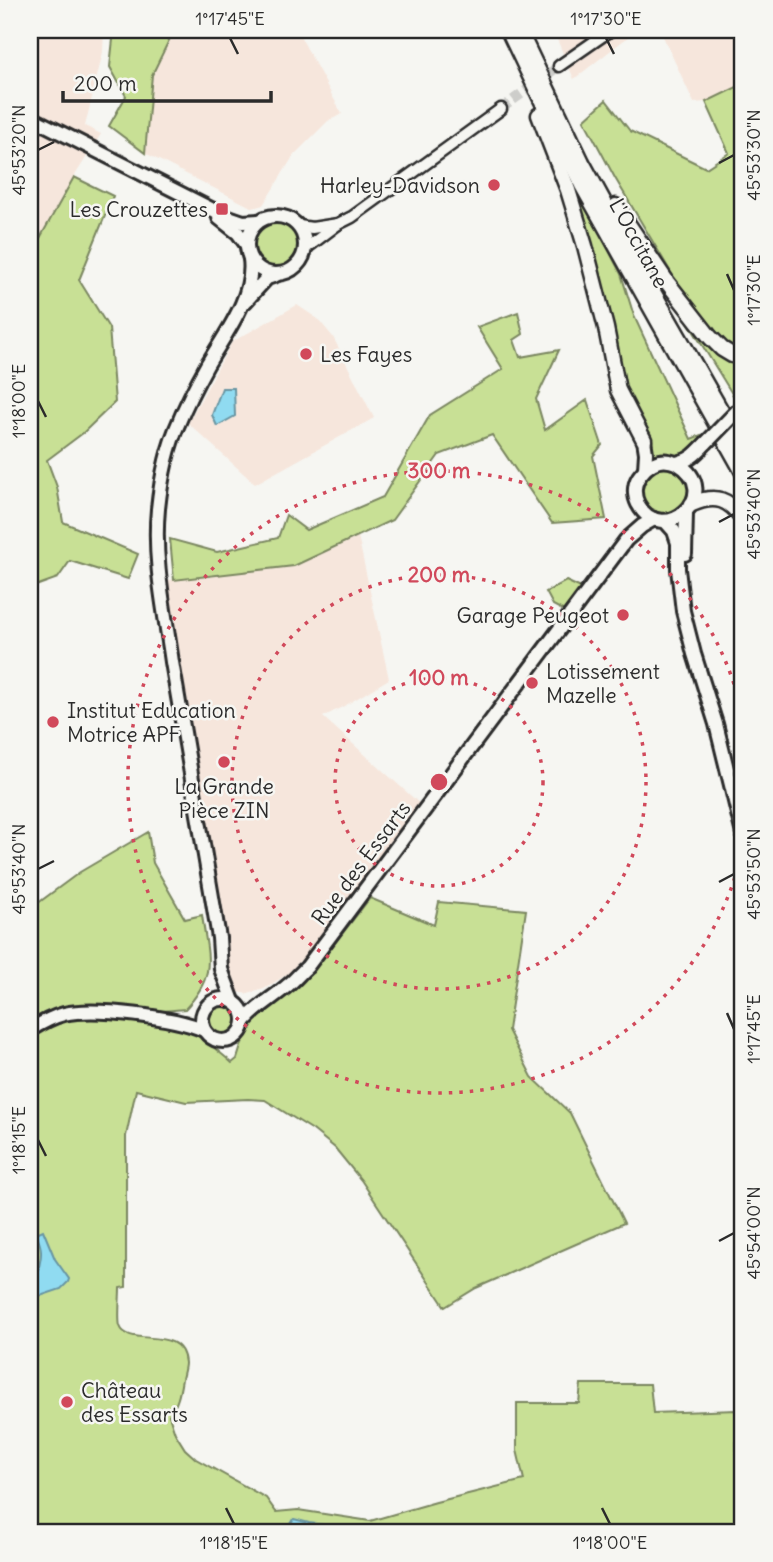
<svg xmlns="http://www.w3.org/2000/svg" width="773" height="1562" font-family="Delius,sans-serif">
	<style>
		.built { fill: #f6e6dc }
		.green { fill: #c8e095; stroke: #7a8660; stroke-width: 2 }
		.water { fill: #90dbf1; stroke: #6895a2; stroke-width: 2 }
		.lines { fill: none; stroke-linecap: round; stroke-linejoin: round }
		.minor-tunnel { stroke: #cdcdca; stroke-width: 10; stroke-dasharray: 10 5; stroke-linecap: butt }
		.minor-casing { stroke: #2b2b2b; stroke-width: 15 }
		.major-casing { stroke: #2b2b2b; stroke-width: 18 }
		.highway-casing { stroke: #2b2b2b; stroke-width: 19 }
		.minor { stroke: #f6f6f2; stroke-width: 10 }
		.major { stroke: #f6f6f2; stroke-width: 12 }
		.highway { stroke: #f6f6f2; stroke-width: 14 }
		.major-bridge-casing { stroke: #2b2b2b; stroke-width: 18; stroke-linecap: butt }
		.major-bridge { stroke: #f6f6f2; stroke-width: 12 }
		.ticks { fill: none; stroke: #2b2b2b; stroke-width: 2.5 }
		.ring { fill: none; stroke: #d1495b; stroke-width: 3.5; stroke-dasharray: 3.5 7 }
		.poi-dot { fill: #d1495b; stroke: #f6f6f2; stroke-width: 2.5 }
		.labels { text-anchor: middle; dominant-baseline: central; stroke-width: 5; stroke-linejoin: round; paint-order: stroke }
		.poi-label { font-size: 21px; fill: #2b2b2b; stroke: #f6f6f2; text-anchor: start }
		.street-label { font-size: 21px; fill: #2b2b2b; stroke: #f6f6f2 }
		.centre { fill: #d1495b; stroke: #f6f6f2; stroke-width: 3.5 }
		.ring-label { font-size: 21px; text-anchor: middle; font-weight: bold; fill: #d1495b; stroke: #f6f6f2; stroke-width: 5; stroke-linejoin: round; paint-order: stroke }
		.neatline { fill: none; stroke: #2b2b2b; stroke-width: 2.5 }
		.ticks-label { font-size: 18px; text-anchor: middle; fill: #2b2b2b }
	</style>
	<rect width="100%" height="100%" fill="#f6f6f2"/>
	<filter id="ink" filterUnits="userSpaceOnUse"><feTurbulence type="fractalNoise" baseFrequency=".0143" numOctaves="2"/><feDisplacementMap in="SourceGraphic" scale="14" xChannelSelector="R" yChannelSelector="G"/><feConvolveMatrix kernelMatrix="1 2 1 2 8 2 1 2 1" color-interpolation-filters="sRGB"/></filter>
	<g filter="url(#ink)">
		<g class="built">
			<polygon points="30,30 104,30 103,52 85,126 101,134 74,177 38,241 30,238"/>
			<polygon points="174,30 297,30 342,114 328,121 294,155 263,205 253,208 145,153 152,75"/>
			<polygon points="553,30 637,30 574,79"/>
			<polygon points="660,30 743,30 743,84 706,102 694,103"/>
			<polygon points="297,305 318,319 333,337 374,418 255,484 188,423 232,342"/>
			<polygon points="358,536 389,679 346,705 323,717 420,804 355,893 313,947 289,973 264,989 248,994 238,992 230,980 168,580 294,566"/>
		</g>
		<g class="green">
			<polygon points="114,30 174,30 152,75 145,153 109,126 126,96 110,67"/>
			<polygon points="743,84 743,354 725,346 685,296 615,178 584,120 606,100 630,131 706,168 729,153 706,102"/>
			<polygon points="570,175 621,274 634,316 691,439 701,435 704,440 685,456 650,460 622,385 598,267 568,176"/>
			<polygon points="74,177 113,196 79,280 109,328 115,402 83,433 47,460 57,487 63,522 138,554 128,579 70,561 58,578 30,588 30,256"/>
			<circle cx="277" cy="245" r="23"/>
			<polygon points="670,293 743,361 743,401 739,405"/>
			<polygon points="518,312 523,334 514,340 520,357 559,350 536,399 545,430 587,400 602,445 593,456 606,519 552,523 492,435 439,455 392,520 294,566 174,580 170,539 217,552 278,538 286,515 306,530 383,497 430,415 503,369 477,327"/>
			<path d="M663 465C677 467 690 475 691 490 691 495 688 502 686 507L664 517 648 511 640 496 642 479 648 472Z"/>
			<polygon points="566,581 583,589 566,612 553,605 546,592"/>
			<path d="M148 832 153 863 185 919 202 915C208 958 217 975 185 1009L107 1016 171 1025 200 1034C205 1042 224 1055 232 1063L237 1059 242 1043 255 1020 310 975 370 898 434 925 439 902 526 910 508 1030 532 1077 570 1113 624 1223 476 1288 445 1307 361 1180 335 1148 313 1130 265 1100 248 1099 186 1102 136 1090 126 1136V1287L120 1288C120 1296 118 1320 120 1326 128 1349 182 1323 185 1363 185 1368 183 1374 182 1379 180 1391 178 1405 169 1415L175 1433 185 1449 196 1459 266 1498 276 1512 298 1510 370 1521 436 1502 524 1480 517 1450V1403H579L581 1384H650L653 1413 736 1410 738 1532H30V909L80 872Z"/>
			<circle cx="223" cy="1019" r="16"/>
		</g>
		<g class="water">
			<polygon points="222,388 234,388 235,416 217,426 212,415"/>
			<path d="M43 1230 55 1259 69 1279 68 1282 61 1289 37 1297C31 1284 42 1266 41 1251 41 1245 38 1239 36 1233Z"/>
			<polygon points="294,1519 309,1523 324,1525 326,1528 342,1531 349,1527 354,1527 354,1529 351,1532 294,1532 291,1524"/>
		</g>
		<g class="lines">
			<polyline class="minor-tunnel" points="501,109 559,66"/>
			<defs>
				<g id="minor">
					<polyline points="559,66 611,30"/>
					<polyline points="299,226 312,228 338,224"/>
					<polyline points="305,249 338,224 352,217 501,109"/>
				</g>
				<g id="major">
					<polyline points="30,117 223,215 243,222 259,221"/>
					<circle cx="276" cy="245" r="29"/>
					<polyline points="219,218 238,233 246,244"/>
					<polyline points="245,302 267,278 276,275"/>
					<polyline points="644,440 646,453 645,469"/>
					<path d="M677 463C727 493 662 549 638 504 633 494 634 482 641 474 648 465 658 459 669 461 675 462 674 464 680 462 691 460 698 451 706 443"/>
					<polyline points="665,521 674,531 678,543 678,569 683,611 694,654 716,724 743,834"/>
					<polyline points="685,554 686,513"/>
					<circle cx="223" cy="1020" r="21"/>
					<path d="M233 1001 221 969 219 938C204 846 187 754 172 662 165 612 153 560 158 509 161 480 167 448 179 422 187 402 197 383 207 365 225 334 255 296 250 259"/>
					<path d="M244 1022C256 1007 272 999 287 986 294 981 300 973 307 967L626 540 642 526 654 519"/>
					<path d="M30 1030C41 1023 52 1017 64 1014 95 1007 175 1017 204 1030"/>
				</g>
				<g id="highway">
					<polyline points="508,30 582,185 743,472"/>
					<polyline points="519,30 582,162 648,283 743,449"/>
					<polyline points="539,115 568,190 585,246 606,328 618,390 644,440"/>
					<polyline points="616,206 667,282 710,337 722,349 732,355 743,357"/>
					<path d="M692 504C716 494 729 499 743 519"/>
				</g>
			</defs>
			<use href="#minor" class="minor-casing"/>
			<use href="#major" class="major-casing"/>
			<use href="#highway" class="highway-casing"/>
			<use href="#minor" class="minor"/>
			<use href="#major" class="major"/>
			<use href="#highway" class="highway"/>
			<defs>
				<polyline id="major-bridge" points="706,443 742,406"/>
			</defs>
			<use href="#major-bridge" class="major-bridge-casing"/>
			<use href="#major-bridge" class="major-bridge"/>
		</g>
	</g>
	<path class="ticks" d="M230 38 238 54M606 38 614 54M38 150 54 142M719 163 734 155M727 274 734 290M38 401 46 417M719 522 734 514M38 869 54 861M719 882 734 874M727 1013 734 1029M38 1140 46 1156M719 1241 734 1233M226 1508 234 1524M602 1508 610 1524"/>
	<g class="ring">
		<circle cx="439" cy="782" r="104"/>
		<circle cx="439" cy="782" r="207"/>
		<path d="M743 847A311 311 0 1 1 743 717"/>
	</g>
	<g class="poi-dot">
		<circle cx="494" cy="185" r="7"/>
		<rect x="215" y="202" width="14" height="14" rx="3.5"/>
		<circle cx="306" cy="354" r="7"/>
		<circle cx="623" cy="615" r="7"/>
		<circle cx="532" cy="683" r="7"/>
		<circle cx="53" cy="722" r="7"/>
		<circle cx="224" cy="762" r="7"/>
		<circle cx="67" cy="1402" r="7"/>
	</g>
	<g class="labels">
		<g class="poi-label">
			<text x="480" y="185" text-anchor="end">Harley-Davidson</text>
			<text x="208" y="209" text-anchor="end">Les Crouzettes</text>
			<text x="320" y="354">Les Fayes</text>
			<text x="609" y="615" text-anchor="end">Garage Peugeot</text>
			<text x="546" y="671">Lotissement<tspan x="546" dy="24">Mazelle</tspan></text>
			<text x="67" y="710">Institut Education<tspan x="67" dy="24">Motrice APF</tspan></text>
			<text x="224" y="786" text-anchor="middle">La Grande<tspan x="224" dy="24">Pièce ZIN</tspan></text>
			<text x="81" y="1390">Château<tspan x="81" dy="24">des Essarts</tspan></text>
		</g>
		<g class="street-label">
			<text transform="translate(639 243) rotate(61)">L'Occitane</text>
			<text transform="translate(361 863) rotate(-53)">Rue des Essarts</text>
		</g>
	</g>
	<circle cx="439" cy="782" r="10" class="centre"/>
	<g class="ring-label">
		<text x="439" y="478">300 m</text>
		<text x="439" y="582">200 m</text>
		<text x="439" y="685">100 m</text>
	</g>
	<rect width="773" height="1562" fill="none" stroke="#f6f6f2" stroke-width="77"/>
	<path d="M63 91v10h208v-10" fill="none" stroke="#2b2b2b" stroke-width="3.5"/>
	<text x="74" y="91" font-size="21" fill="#2b2b2b" stroke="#f6f6f2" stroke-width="5" paint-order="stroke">200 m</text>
	<rect x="38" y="38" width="696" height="1486" class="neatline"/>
	<g class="ticks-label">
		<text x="230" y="25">1°17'45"E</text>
		<text x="606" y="25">1°17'30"E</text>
		<text transform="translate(19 150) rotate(-90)" y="6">45°53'20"N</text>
		<text transform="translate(754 155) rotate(-90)" y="6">45°53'30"N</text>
		<text transform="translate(754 290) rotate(-90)" y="6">1°17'30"E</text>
		<text transform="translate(19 401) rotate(-90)" y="6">1°18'00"E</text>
		<text transform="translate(754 514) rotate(-90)" y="6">45°53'40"N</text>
		<text transform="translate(19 869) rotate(-90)" y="6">45°53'40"N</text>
		<text transform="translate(754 874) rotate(-90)" y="6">45°53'50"N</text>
		<text transform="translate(754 1029) rotate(-90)" y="6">1°17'45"E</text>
		<text transform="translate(19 1140) rotate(-90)" y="6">1°18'15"E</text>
		<text transform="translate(754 1233) rotate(-90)" y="6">45°54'00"N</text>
		<text x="234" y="1549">1°18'15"E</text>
		<text x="610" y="1549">1°18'00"E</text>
	</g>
</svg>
